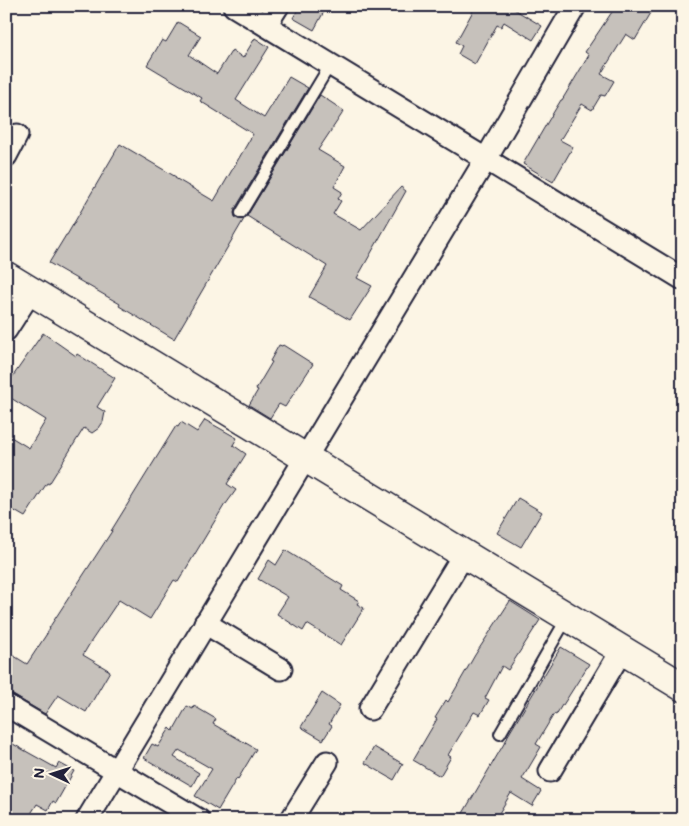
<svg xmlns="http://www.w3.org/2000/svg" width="689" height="826" font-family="Mali,sans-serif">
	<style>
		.building { fill: #c6c1bb; stroke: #22223b }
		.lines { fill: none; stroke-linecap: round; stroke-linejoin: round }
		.lane-casing { stroke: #22223b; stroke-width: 14 }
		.street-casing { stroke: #22223b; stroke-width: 25 }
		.secondary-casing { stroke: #22223b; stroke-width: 31 }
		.lane { stroke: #fcf5e5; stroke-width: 10 }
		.street { stroke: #fcf5e5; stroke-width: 21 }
		.secondary { stroke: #fcf5e5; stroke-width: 28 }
	</style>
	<rect width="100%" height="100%" fill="#fcf5e5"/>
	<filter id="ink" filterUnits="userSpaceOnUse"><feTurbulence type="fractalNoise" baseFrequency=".02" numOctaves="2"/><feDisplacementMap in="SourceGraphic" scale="10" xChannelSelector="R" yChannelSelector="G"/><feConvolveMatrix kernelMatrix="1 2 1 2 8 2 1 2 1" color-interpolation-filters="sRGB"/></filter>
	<g filter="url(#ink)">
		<g class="building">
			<polygon points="300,6 327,6 314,30 293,18"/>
			<polygon points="466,6 513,6 512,8 542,26 533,40 504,22 501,27 497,25 475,64 458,54 462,46 456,42 473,11"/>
			<polygon points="616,6 655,6 635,40 626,34 601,74 614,81 605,96 601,95 592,110 582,104 560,140 573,147 553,182 523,164 547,123 561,100 562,100 589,55 585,52"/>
			<polygon points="178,22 201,36 189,55 217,74 232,50 243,58 255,38 269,47 236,100 264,118 289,77 308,88 235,209 234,213 235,217 238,219 244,219 174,339 119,306 120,304 49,263 66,235 67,235 120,144 176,177 175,178 214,201 253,134 200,101 202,98 147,65 162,40 166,42"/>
			<polygon points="320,95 344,111 318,150 345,166 334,187 342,192 338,199 341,201 333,214 361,230 401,187 406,191 357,278 372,286 350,320 309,297 327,266 247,216"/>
			<polygon points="43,333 76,356 77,354 115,378 97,407 105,412 103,422 99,428 92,433 84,428 49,484 47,483 25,517 6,506 6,434 29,448 46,420 6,395 6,386"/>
			<polygon points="279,345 282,346 283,345 313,364 285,407 279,404 270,418 249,405 258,390 256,389 272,362 270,361"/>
			<polygon points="205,420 237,438 233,445 246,454 227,484 236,490 226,504 225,504 178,582 174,580 150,619 119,600 90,643 83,655 110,671 86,712 58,695 45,714 6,691 6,651 27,664 50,629 49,628 112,531 111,531 176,426 178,427 181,422 197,432"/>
			<polygon points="518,498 542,512 521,547 497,533"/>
			<polygon points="285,550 343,586 341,590 359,601 357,604 364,608 341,645 307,624 303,631 277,614 288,597 258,579 269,560 276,565"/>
			<polygon points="510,601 540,620 508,670 502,666 485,698 489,700 480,715 474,712 448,755 451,757 440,776 413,760 437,719 435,718 446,700 448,702 475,655"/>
			<polygon points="561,647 589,664 563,705 562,705 556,715 554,714 536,744 541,747 522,779 541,791 532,806 511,793 495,820 459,820 508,737 507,737"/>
			<polygon points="322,693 340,705 329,724 332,726 323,740 301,727"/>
			<polygon points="187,706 193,709 194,706 216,719 213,724 256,749 238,779 237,778 218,810 195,796 212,769 179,750 174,757 199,773 192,786 144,758 152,744 158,747 170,728 173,731"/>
			<polygon points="13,744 56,768 59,763 74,771 56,803 53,801 48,810 37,804 27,820 6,820 6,755"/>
			<polygon points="374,747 403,764 394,780 365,763"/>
		</g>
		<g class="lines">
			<defs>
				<g id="lane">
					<polyline points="241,213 330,65"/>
					<polyline points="500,734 567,618"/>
				</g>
				<g id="street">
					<polyline points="234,6 683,279"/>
					<polyline points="266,25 278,6"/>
					<polyline points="6,156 17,135"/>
					<polyline points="6,330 31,291"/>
					<polyline points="205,623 281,669"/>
					<polyline points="6,705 199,820"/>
					<polyline points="370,709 464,554"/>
					<polyline points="550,771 622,650"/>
					<polyline points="87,820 486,159 575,6"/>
					<polyline points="291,820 327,762"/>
				</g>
				<polyline id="secondary" points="6,276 683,687"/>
			</defs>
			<use href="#lane" class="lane-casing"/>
			<use href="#street" class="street-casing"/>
			<use href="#secondary" class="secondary-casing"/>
			<use href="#lane" class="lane"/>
			<use href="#street" class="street"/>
			<use href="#secondary" class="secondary"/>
		</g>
	</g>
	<rect width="689" height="826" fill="none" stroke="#fcf5e5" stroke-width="25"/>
	<rect x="12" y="12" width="664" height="801" fill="none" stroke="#22223b" stroke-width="2" filter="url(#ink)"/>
	<g transform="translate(52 774) rotate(274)" stroke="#fcf5e5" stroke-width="4" paint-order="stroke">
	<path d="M0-4L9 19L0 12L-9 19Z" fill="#22223b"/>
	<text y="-8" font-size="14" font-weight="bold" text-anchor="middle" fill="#22223b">N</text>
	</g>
</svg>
